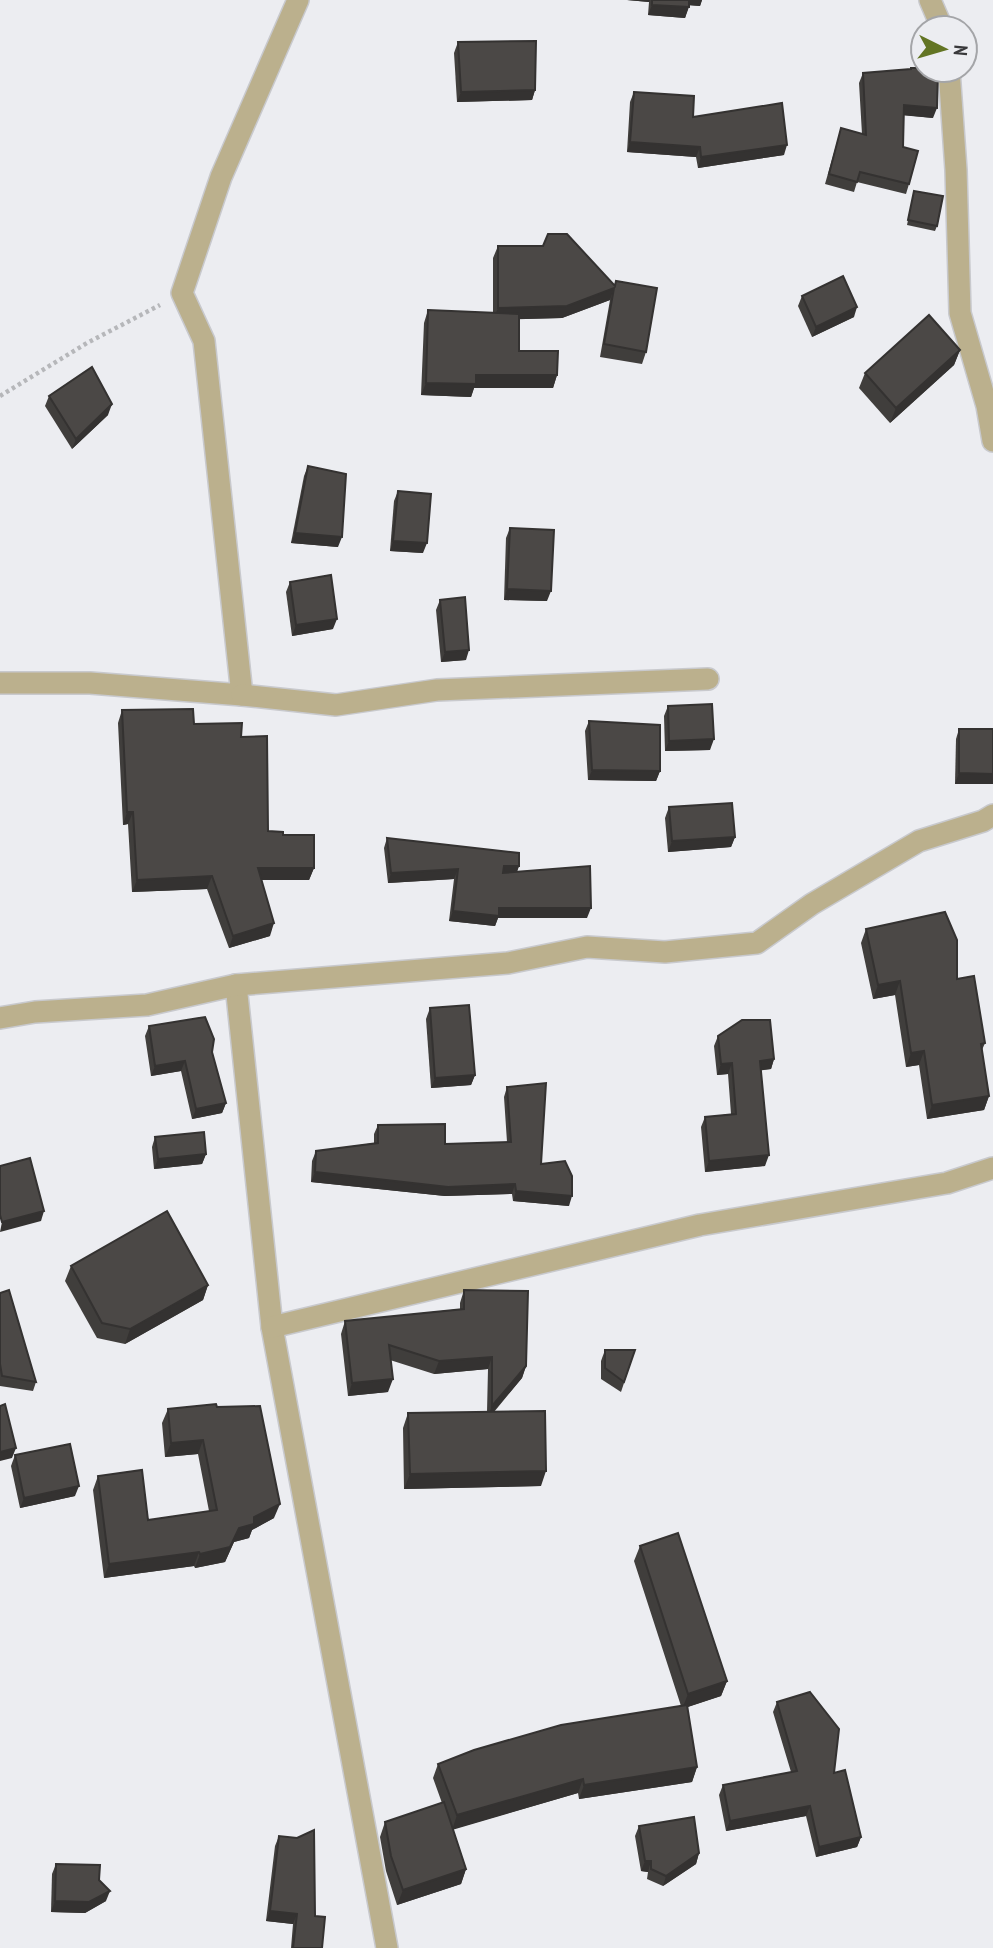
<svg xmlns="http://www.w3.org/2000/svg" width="993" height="1948" font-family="'PT Sans Narrow',sans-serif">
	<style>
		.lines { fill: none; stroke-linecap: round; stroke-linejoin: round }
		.street-casing { stroke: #c8c9cd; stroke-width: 24 }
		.path { stroke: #b6b7ba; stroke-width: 4.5; stroke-dasharray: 3.5 3.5; stroke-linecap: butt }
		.street { stroke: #bbb08d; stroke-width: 21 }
		.wall { fill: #403e3c }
		.shaded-wall { fill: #343231 }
		.building { fill: #4b4846; stroke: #343231; stroke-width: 2 }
	</style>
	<rect width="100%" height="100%" fill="#ecedf1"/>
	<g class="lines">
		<defs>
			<g id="street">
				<polyline points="930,0 942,28"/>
				<polyline points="949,70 956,170 960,313 987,406 993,441"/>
				<polyline points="0,683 90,683 242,695 204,341 182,293 221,177 298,0"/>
				<polyline points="242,695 336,705 437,690 708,679"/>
				<polyline points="236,985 272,1327 387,1948"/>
				<polyline points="0,1018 35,1012 147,1005 236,985 508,963 587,947 665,952 757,943 812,904 919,841 983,821 993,815"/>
				<polyline points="272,1327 700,1225 947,1183 993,1168"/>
			</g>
		</defs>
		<use href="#street" class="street-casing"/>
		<polyline class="path" points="0,396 87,343 160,305"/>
		<use href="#street" class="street"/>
	</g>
	<g class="wall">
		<polygon points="627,0 702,0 700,6 689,5 685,18 648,15 649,2"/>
		<polygon points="458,42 535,90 532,100 457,102 454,53"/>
		<polygon points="863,73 933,118 904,115 903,147 909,184 906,194 857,182 854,192 825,184 841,128 862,134 859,83"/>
		<polygon points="634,92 693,117 784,155 698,168 696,157 627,152 630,102"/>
		<polygon points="914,191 937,226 935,231 907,225"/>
		<polygon points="498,246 614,286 616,281 646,352 642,364 600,357 610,300 562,318 519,319 519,351 557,375 553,388 474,388 471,397 421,395 424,323 428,310 493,313 493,258"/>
		<polygon points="802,296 854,317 812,337 798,306"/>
		<polygon points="960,350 954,365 890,423 859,388 865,373"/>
		<polygon points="49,396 108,415 72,449 45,406"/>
		<polygon points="308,466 338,547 291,543 304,476"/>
		<polygon points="398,491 423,553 390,551 394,501"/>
		<polygon points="510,528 547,601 504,600 506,538"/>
		<polygon points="290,582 333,629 292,636 286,592"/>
		<polygon points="440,600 466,660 441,662 436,610"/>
		<polygon points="668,706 710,750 665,751 664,716"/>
		<polygon points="122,710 194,724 241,737 268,831 283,835 314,868 309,880 262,880 270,936 229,948 207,889 132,892 128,824 123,825 118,723"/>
		<polygon points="589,721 660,771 656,781 588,780 585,731"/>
		<polygon points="959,729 993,729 993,784 955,784 956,739"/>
		<polygon points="669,807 735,837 731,847 668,852 665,818"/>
		<polygon points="387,838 519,866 517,872 587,918 498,918 495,926 449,921 454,879 388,883 384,848"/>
		<polygon points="866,929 957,979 985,1043 982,1050 989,1096 984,1110 927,1119 919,1065 906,1067 895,995 873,999 861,943"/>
		<polygon points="430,1008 475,1075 471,1085 431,1088 426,1019"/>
		<polygon points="149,1026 212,1052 226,1103 222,1113 192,1119 181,1071 151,1076 145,1036"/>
		<polygon points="718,1036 774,1059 771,1069 760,1070 765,1166 705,1172 701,1127 705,1117 731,1114 728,1074 717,1075 714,1046"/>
		<polygon points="507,1087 541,1164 569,1206 513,1201 512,1194 445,1196 311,1182 312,1161 316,1151 374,1143 374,1134 378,1125 445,1144 507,1142 504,1097"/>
		<polygon points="155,1137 206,1154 202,1164 154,1169 152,1147"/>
		<polygon points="71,1266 208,1285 203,1300 125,1344 97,1338 65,1281"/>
		<polygon points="464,1290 526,1366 522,1378 494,1412 541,1486 404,1489 403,1428 408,1413 487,1412 488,1369 434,1374 390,1360 388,1392 348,1396 341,1334 345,1321 460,1309 460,1303"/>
		<polygon points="0,1293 36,1382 33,1391 0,1386"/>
		<polygon points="605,1350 635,1350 621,1392 601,1379 601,1361"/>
		<polygon points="217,1407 274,1518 252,1530 249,1538 234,1542 225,1562 195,1568 194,1566 104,1578 93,1490 98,1476 148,1520 209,1511 198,1454 165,1457 162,1423 168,1409"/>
		<polygon points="15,1455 75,1496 20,1508 11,1466"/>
		<polygon points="640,1546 727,1681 721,1696 687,1707 697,1767 692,1782 579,1799 578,1793 453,1829 466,1869 461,1884 397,1905 386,1871 380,1837 385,1822 442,1803 433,1778 438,1764 681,1706 634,1561"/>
		<polygon points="777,1702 834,1773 861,1837 857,1847 816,1857 806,1816 726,1831 719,1795 723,1785 791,1772 773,1712"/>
		<polygon points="639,1826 699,1853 696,1864 663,1886 647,1879 648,1872 641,1871 635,1836"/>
		<polygon points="279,1836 315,1916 322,1948 291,1948 293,1924 266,1921 275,1846"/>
		<polygon points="56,1864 99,1880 106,1901 85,1913 51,1912 52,1874"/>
	</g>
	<g class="shaded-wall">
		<polygon points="627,0 650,0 649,2"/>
		<polygon points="688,0 702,0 700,6 686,5"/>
		<polygon points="652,5 689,7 685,18 648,15"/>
		<polygon points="535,90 532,100 457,102 461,92"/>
		<polygon points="904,105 937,108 933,118 900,115"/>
		<polygon points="630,142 700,147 696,157 627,152"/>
		<polygon points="787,145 784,155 698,168 701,157"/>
		<polygon points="614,288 610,300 562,318 493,320 498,308"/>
		<polygon points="857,307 854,317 812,337 816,327"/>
		<polygon points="960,350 954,365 890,423 896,408"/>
		<polygon points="476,375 557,375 553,388 474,388 471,397 421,395 426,383"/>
		<polygon points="112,404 108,415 72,449 76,439"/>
		<polygon points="295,533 342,537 338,547 291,543"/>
		<polygon points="393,541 427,543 423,553 390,551"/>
		<polygon points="507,589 551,591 547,601 504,600"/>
		<polygon points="337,619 333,629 292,636 296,625"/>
		<polygon points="469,650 466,660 441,662 445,652"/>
		<polygon points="714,739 710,750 665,751 669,741"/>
		<polygon points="592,770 660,771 656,781 588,780"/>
		<polygon points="959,773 993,774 993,784 955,784"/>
		<polygon points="127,812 133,812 128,824 123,825"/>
		<polygon points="735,837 731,847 668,852 672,841"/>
		<polygon points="504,866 519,866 515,876 500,877"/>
		<polygon points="258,868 314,868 309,880 254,880"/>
		<polygon points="458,869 454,879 388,883 391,873"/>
		<polygon points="212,876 207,889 132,892 137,880"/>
		<polygon points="499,908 591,908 587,918 498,918 495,926 449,921 453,911"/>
		<polygon points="274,923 270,936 229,948 233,936"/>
		<polygon points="900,981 895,995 873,999 878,985"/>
		<polygon points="924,1051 919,1065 906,1067 911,1053"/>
		<polygon points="774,1059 771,1069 756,1071 760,1061"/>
		<polygon points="185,1061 181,1071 151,1076 155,1066"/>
		<polygon points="732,1063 728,1074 717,1075 721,1064"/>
		<polygon points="475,1075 471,1085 431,1088 435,1078"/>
		<polygon points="989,1096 984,1110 927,1119 932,1105"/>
		<polygon points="226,1103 222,1113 192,1119 196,1109"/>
		<polygon points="206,1154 202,1164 154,1169 158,1159"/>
		<polygon points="769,1155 765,1166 705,1172 709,1161"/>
		<polygon points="315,1172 515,1184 512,1194 445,1196 311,1182"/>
		<polygon points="516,1191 572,1196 569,1206 513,1201"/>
		<polygon points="44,1211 41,1221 0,1232 2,1222"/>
		<polygon points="208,1285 203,1300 125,1344 130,1329"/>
		<polygon points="492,1357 488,1369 434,1374 439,1361"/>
		<polygon points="526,1366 522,1378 487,1419 492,1406"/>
		<polygon points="393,1379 388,1392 348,1396 352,1383"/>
		<polygon points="203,1440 198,1454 165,1457 171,1443"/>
		<polygon points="16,1448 12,1458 0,1461 0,1452"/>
		<polygon points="546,1471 541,1486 404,1489 410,1474"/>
		<polygon points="79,1486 75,1496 20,1508 24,1498"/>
		<polygon points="280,1504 274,1518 252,1530 249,1538 234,1542 225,1562 195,1568 200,1554 239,1528 254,1517"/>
		<polygon points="199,1552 194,1566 104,1578 109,1564"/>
		<polygon points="727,1681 721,1696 682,1709 688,1694"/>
		<polygon points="697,1767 692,1782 579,1799 584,1785"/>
		<polygon points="583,1779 578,1793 452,1830 457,1815"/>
		<polygon points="810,1806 806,1816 726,1831 730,1821"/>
		<polygon points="861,1837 857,1847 816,1857 819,1847"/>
		<polygon points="699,1853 696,1864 663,1886 666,1876"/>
		<polygon points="645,1861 651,1861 648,1872 641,1871"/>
		<polygon points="466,1869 461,1884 397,1905 403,1890"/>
		<polygon points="110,1891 106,1901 85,1913 51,1912 55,1901"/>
		<polygon points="270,1911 297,1914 293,1924 266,1921"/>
	</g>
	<g class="building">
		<polygon points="652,0 689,0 689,7 652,5"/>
		<polygon points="536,41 535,90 461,92 458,42"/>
		<polygon points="911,68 923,68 923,70 938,70 937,108 904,105 903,147 918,151 909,184 860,172 857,182 829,174 841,128 866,135 863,73 911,69"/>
		<polygon points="634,92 694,96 693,117 782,103 787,145 701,157 700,147 630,142"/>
		<polygon points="914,191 943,196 937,226 908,220"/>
		<polygon points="548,234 567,234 615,286 616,281 657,288 646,352 604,344 614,288 567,306 498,308 498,246 543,246"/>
		<polygon points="843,276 857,307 816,327 802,296"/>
		<polygon points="428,310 519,314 519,351 558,351 557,375 476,375 476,384 426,383"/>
		<polygon points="929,315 960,350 896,408 865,373"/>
		<polygon points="92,367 112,404 76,439 49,396"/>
		<polygon points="308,466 346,474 342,537 295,533"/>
		<polygon points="398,491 431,494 427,543 393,541"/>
		<polygon points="510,528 554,530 551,591 507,589"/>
		<polygon points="331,575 337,619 296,625 290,582"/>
		<polygon points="465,597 469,650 445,652 440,600"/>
		<polygon points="712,704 714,739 669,741 668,706"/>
		<polygon points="193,709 194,724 242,723 241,737 267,736 268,831 283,832 283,835 314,835 314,868 258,868 274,923 233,936 212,876 137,880 133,812 127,812 122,710"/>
		<polygon points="589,721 660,725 660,771 592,770"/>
		<polygon points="959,729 993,729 993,774 959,773"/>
		<polygon points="732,803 735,837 672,841 669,807"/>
		<polygon points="387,838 519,853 519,866 504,866 503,873 590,866 591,908 499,908 499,916 453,911 458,869 391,873"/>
		<polygon points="945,912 957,940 957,979 974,976 985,1043 981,1044 989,1096 932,1105 924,1051 911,1053 900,981 878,985 866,929"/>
		<polygon points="469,1005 475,1075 435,1078 430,1008"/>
		<polygon points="205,1017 214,1039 212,1052 226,1103 196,1109 185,1061 155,1066 149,1026"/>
		<polygon points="742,1020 770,1020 774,1059 760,1061 769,1155 709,1161 705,1117 736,1114 732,1063 721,1064 718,1036"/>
		<polygon points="546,1083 541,1164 565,1161 572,1176 572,1196 516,1191 515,1184 448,1187 315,1172 316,1151 378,1143 378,1125 445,1124 445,1144 511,1142 507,1087"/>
		<polygon points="204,1132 206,1154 158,1159 155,1137"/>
		<polygon points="30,1158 44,1211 2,1222 0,1215 0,1166"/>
		<polygon points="167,1211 208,1285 130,1329 102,1323 71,1266"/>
		<polygon points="9,1290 36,1382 2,1376 0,1364 0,1293"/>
		<polygon points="464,1290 528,1291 526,1366 492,1406 492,1357 439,1361 389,1345 393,1379 352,1383 345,1321 464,1309"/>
		<polygon points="605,1350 635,1350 624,1382 605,1368"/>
		<polygon points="5,1404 16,1448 0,1452 0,1406"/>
		<polygon points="216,1404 217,1407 260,1406 280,1504 254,1517 254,1524 239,1528 230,1547 200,1554 199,1552 109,1564 98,1476 142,1470 148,1520 217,1510 203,1440 171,1443 168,1409"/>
		<polygon points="545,1411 546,1471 410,1474 408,1413"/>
		<polygon points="70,1444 79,1486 24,1498 15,1455"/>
		<polygon points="678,1533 727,1681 688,1694 640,1546"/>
		<polygon points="810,1692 839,1729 834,1773 845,1770 861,1837 819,1847 810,1806 730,1821 723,1785 797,1771 777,1702"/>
		<polygon points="687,1705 697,1767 584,1785 583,1779 457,1815 438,1764 474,1750 561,1725"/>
		<polygon points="444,1802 466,1869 403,1890 391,1856 385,1822"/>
		<polygon points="694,1817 699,1853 666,1876 651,1869 651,1861 645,1861 639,1826"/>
		<polygon points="314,1830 315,1916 325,1917 322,1948 293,1948 297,1914 270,1911 279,1836 297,1838"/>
		<polygon points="56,1864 100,1865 99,1880 110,1891 89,1902 55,1901"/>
	</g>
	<g transform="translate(944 49) rotate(95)"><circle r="33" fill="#ecedf1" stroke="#a4a5a8" stroke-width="2"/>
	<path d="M0-5L12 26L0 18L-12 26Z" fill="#637524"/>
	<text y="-10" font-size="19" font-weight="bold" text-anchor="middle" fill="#39393b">N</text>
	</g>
</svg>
